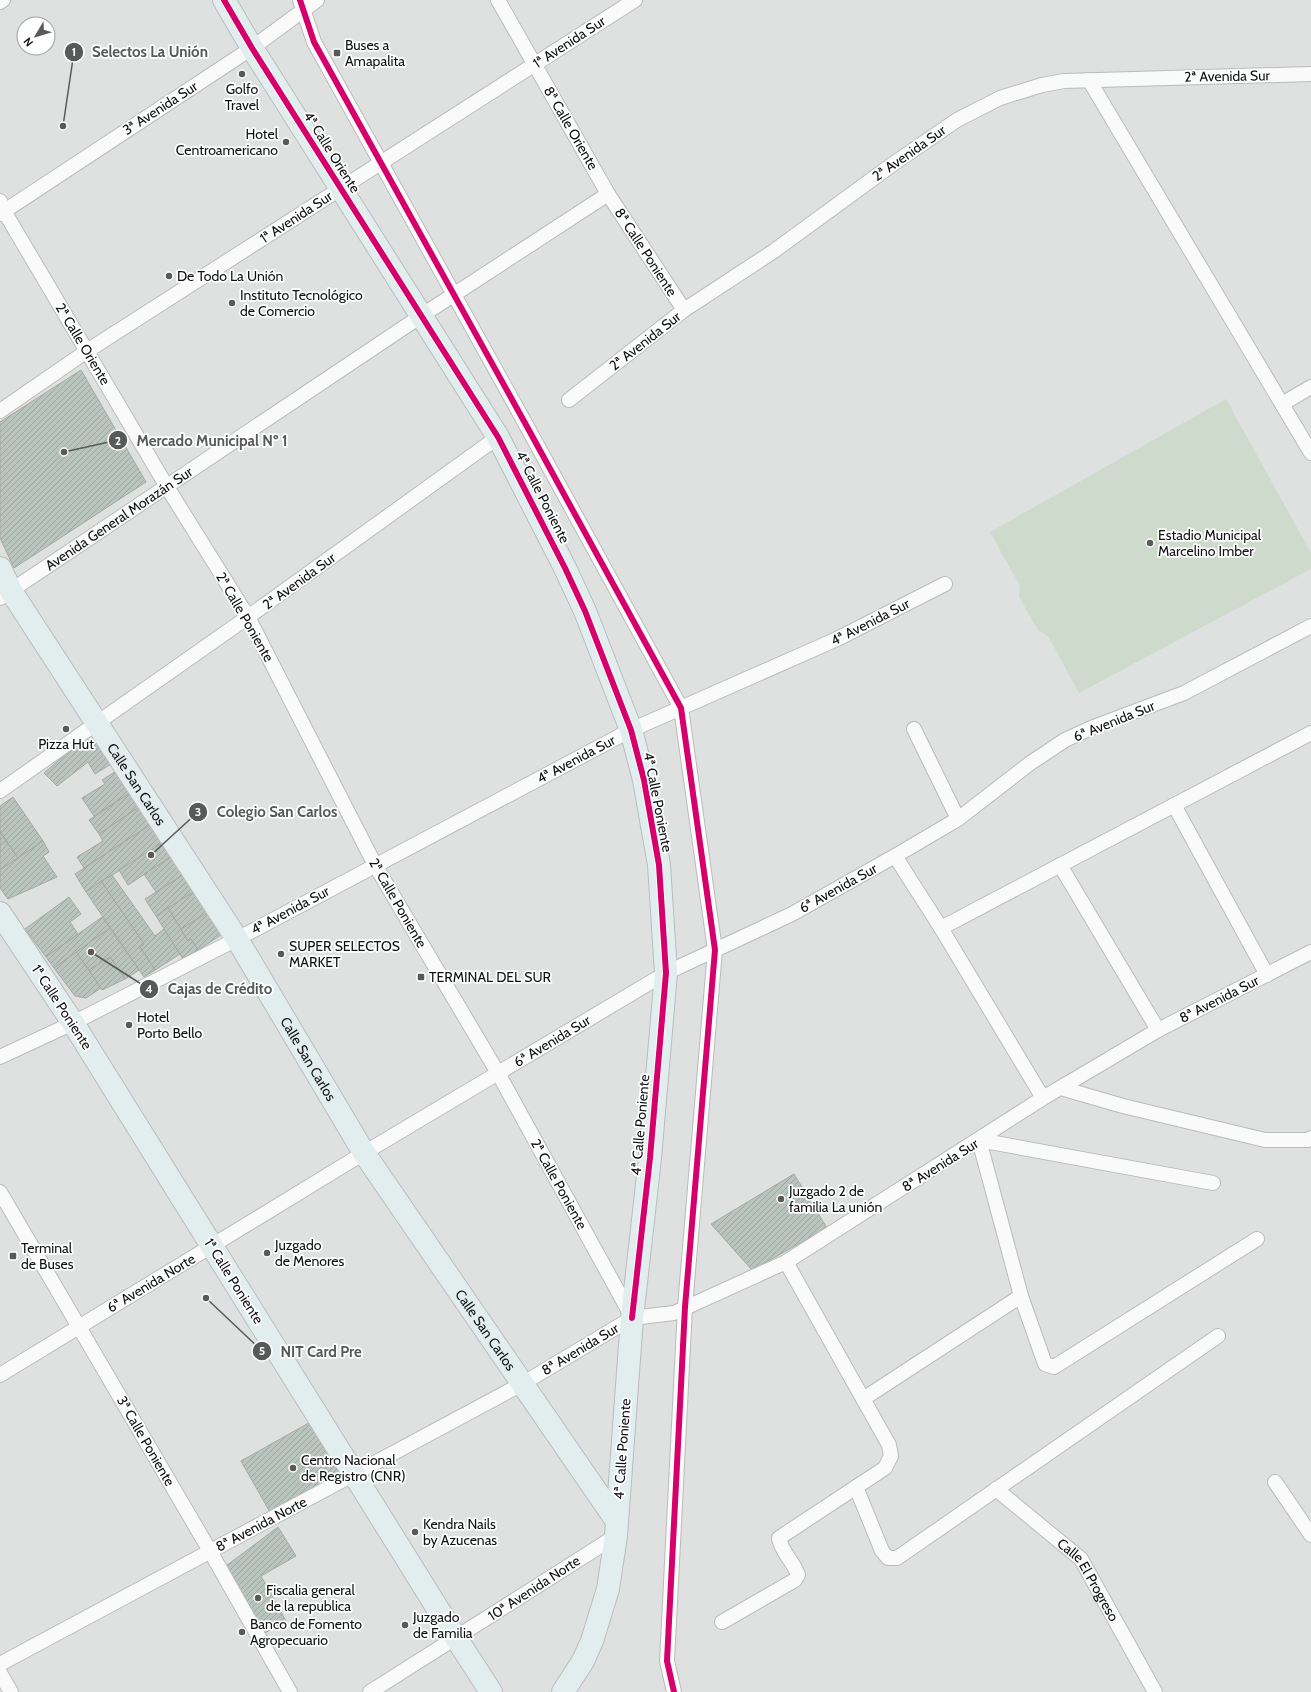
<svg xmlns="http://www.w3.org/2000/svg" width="1311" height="1692" font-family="Cabin,sans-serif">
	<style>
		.pitch { fill: #cedacb }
		.building { fill: url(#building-hatch); stroke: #a6a8a7 }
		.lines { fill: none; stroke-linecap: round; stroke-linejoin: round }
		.street-casing { stroke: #babcbb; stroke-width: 16 }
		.primary-casing { stroke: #bbbcbb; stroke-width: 24 }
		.street { stroke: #fafafa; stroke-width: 14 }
		.primary { stroke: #e2edee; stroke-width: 22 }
		.cycleway-casing { stroke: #fff; stroke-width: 8 }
		.cycleway { stroke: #d6006c; stroke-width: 6 }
		.poi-dot { fill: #585a5a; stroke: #fff; stroke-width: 1.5 }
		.labels { text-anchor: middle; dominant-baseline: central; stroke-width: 3.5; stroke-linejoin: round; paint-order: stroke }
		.street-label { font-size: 14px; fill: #101212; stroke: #fff }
		.poi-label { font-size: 14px; fill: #101212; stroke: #fff; text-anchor: start }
		.leader { fill: none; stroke: #585a5a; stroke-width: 1.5 }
		.callout-dot { fill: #585a5a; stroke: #fff; stroke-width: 1.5 }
		.mark-label { font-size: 12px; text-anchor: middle; font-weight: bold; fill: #fff }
		.callout-label { font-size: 15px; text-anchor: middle; font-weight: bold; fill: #585a5a; stroke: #fff; stroke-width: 3.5; stroke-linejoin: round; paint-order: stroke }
	</style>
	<defs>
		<pattern id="building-hatch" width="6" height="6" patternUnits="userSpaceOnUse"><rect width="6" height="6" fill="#bac4bf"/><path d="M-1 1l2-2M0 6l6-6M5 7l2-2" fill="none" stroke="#9fa7a3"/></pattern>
	</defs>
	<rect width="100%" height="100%" fill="#dfe1e0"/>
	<polygon class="pitch" points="1226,399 1311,553 1311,569 1079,693 1048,636 1038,630 1019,597 1020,586 990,532"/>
	<g class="building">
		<polygon points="81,370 146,482 14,568 0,538 0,422"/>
		<polygon points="82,740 96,740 111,764 95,774 88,762 57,786 44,773"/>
		<polygon points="116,771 130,793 94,816 82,798 105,784 102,780"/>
		<polygon points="130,793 139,807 99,834 89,820"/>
		<polygon points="13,797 43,841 18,858 0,831 0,806"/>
		<polygon points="139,807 150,825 84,868 77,857 103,841 99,834"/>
		<polygon points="150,825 162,843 86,892 75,874"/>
		<polygon points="0,831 6,841 0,845"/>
		<polygon points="6,841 18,858 0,870 0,845"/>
		<polygon points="43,841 49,852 43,856 57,877 8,899 0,888 0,870"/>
		<polygon points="162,843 171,857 128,885 119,870"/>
		<polygon points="171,857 183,875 156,892 144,874"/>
		<polygon points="112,875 155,936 164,929 180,954 155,970 140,947 144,944 101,881"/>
		<polygon points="183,875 193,892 156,916 145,899"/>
		<polygon points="101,881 144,944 140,947 155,970 144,977 86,892"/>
		<polygon points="193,892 207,913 181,929 168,908"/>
		<polygon points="69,897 81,914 70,922 78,934 46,957 25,929"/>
		<polygon points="168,908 188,941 191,939 198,950 183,959 156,916"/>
		<polygon points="207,913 221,935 198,950 191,939 188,941 181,929"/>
		<polygon points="102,917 110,928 54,968 46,957"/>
		<polygon points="110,928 139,970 125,979 110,957 89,970 76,952"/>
		<polygon points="76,952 101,988 86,998 75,996 54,968"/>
		<polygon points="110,957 125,979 102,990 89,970"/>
		<polygon points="794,1174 827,1228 752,1270 711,1224"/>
		<polygon points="314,1420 344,1475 271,1514 241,1461"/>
		<polygon points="278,1527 296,1556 261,1576 286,1621 263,1634 226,1566"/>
	</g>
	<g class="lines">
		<defs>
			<g id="street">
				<polyline points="300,0 314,42 525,423 681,708 715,950 685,1307 667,1661 674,1692"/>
				<polyline points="498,0 608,194 684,310"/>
				<polyline points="0,2 3,0"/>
				<polyline points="1089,80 1311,453"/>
				<polyline points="0,201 4,211 167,487 248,617 375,865 498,1073 632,1317"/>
				<polyline points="0,214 252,48 317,0"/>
				<polyline points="569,400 684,310 774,251 893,164 957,120 1000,98 1042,85 1064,81 1311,74"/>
				<polyline points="1282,404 1311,387"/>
				<polyline points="0,411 87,351 635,0"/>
				<path id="s1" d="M0 598 421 316 608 194"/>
				<polyline points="914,729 958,819"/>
				<polyline points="0,791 248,617 498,437"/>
				<polyline points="1174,805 1267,975"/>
				<polyline points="895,856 941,928 1043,1098"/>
				<polyline points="1060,865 1158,1030"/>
				<polyline points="941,928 1311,733"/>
				<polyline points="0,1057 73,1023 237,939 631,730 837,639 945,584"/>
				<polyline points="1061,1088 1123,1106 1265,1140 1308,1140 1311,1138"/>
				<polyline points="1213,1183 979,1140 1021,1296 1045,1364 1054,1367 1257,1239"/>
				<polyline points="0,1192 210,1551 290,1692"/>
				<polyline points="0,1375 364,1153 666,973 792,914 895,856 958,819 1029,764 1065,740 1091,728 1184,693 1311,626"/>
				<polyline points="863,1399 1021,1296"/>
				<polyline points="1275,1482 1311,1535"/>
				<polyline points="856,1487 882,1551 888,1558 897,1558 1218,1336"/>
				<path id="s2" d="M996 1489 1081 1559 1155 1692"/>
				<path d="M722 1622 795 1580 798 1575C794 1562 781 1552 779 1538L885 1468 891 1456 889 1445 786 1262"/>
				<polyline points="0,1664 522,1384 632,1318 674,1313 786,1262 1043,1098 1158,1030 1311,952"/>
				<polyline points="0,1673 11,1692"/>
				<polyline points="370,1692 616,1536"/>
			</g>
			<g id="primary">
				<polyline points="224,0 252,48 498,437 565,568 585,611 631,730 644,780 659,865 666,973 650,1158 632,1318 616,1536 608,1589 592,1641 583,1661 563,1692"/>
				<path id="s3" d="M0 568 11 591 237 939 364 1153 616 1520"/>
				<polyline points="0,913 73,1023 456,1638 491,1692"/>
			</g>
		</defs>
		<use href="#street" class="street-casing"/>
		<use href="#primary" class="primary-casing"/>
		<use href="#street" class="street"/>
		<use href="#primary" class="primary"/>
		<defs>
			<g id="cycleway">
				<polyline points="224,0 252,48 498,437 565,568 585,611 631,730 644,780 659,865 666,973 650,1158 632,1318"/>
				<polyline points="300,0 314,42 525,423 681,708 715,950 685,1307 667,1661 674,1692"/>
			</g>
		</defs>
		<use href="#cycleway" class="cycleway-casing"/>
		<use href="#cycleway" class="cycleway"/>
	</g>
	<g class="poi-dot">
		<rect x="333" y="49" width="8" height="8" rx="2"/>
		<circle cx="242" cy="74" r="4"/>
		<circle cx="286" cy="142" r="4"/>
		<circle cx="169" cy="276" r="4"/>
		<circle cx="232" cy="303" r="4"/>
		<circle cx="1150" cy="543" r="4"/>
		<circle cx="66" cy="729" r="4"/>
		<circle cx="281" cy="954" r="4"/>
		<rect x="417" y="973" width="8" height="8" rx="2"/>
		<circle cx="129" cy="1025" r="4"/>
		<circle cx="781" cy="1199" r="4"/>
		<circle cx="267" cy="1253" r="4"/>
		<rect x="9" y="1252" width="8" height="8" rx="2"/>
		<circle cx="293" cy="1468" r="4"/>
		<circle cx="415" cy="1532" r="4"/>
		<circle cx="258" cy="1598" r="4"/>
		<circle cx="405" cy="1625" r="4"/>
		<circle cx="242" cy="1632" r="4"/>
	</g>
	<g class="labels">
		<g class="street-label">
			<text transform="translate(569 42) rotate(-33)">1ª Avenida Sur</text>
			<text transform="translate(1227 76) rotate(-1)">2ª Avenida Sur</text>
			<text transform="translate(160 108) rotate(-33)">3ª Avenida Sur</text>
			<text transform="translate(571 128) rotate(60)">8ª Calle Oriente</text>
			<text transform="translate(332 152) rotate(58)">4ª Calle Oriente</text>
			<text transform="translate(909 153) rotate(-35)">2ª Avenida Sur</text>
			<text transform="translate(296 217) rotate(-33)">1ª Avenida Sur</text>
			<text transform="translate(646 252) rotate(57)">8ª Calle Poniente</text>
			<text transform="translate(645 341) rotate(-38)">2ª Avenida Sur</text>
			<text transform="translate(83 344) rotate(59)">2ª Calle Oriente</text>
			<text transform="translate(543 497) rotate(63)">4ª Calle Poniente</text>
			<text stroke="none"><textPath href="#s1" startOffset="143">Avenida General Morazán Sur</textPath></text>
			<text transform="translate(299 581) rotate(-36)">2ª Avenida Sur</text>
			<text transform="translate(245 617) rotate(60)">2ª Calle Poniente</text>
			<text transform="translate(870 622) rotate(-27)">4ª Avenida Sur</text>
			<text transform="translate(1114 721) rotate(-22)">6ª Avenida Sur</text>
			<text transform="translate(576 759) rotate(-28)">4ª Avenida Sur</text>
			<text stroke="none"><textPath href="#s3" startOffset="256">Calle San Carlos</textPath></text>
			<text transform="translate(658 802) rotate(79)">4ª Calle Poniente</text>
			<text transform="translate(838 888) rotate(-29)">6ª Avenida Sur</text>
			<text transform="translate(398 903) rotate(60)">2ª Calle Poniente</text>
			<text transform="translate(290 910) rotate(-28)">4ª Avenida Sur</text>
			<text transform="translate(1219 999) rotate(-27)">8ª Avenida Sur</text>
			<text transform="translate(62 1007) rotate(57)">1ª Calle Poniente</text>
			<text transform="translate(552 1041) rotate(-31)">6ª Avenida Sur</text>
			<text stroke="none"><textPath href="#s3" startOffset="580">Calle San Carlos</textPath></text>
			<text transform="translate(640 1125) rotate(-85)">4ª Calle Poniente</text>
			<text transform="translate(940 1165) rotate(-32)">8ª Avenida Sur</text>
			<text transform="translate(559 1184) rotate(61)">2ª Calle Poniente</text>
			<text transform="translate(234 1281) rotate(58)">1ª Calle Poniente</text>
			<text transform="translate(151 1283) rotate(-31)">6ª Avenida Norte</text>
			<text stroke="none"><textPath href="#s3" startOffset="904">Calle San Carlos</textPath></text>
			<text transform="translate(580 1349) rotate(-31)">8ª Avenida Sur</text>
			<text transform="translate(146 1441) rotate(60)">3ª Calle Poniente</text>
			<text transform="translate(622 1449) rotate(-86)">4ª Calle Poniente</text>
			<text transform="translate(261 1524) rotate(-28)">8ª Avenida Norte</text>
			<text stroke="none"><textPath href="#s2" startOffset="131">Calle El Progreso</textPath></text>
			<text transform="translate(534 1588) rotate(-33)">10ª Avenida Norte</text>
		</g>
		<g class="poi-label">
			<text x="345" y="45">Buses a<tspan x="345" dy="16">Amapalita</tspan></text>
			<text x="242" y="89" text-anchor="middle">Golfo<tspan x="242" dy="16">Travel</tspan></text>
			<text x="278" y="134" text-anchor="end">Hotel<tspan x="278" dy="16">Centroamericano</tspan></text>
			<text x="177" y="276">De Todo La Unión</text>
			<text x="240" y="295">Instituto Tecnológico<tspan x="240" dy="16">de Comercio</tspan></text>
			<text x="1158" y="535">Estadio Municipal<tspan x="1158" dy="16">Marcelino Imber</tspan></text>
			<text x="66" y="744" text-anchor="middle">Pizza Hut</text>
			<text x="289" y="946">SUPER SELECTOS<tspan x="289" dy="16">MARKET</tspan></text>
			<text x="429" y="977">TERMINAL DEL SUR</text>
			<text x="137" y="1017">Hotel<tspan x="137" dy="16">Porto Bello</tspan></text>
			<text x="789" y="1191">Juzgado 2 de<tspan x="789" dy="16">familia La unión</tspan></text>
			<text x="275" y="1245">Juzgado<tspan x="275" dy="16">de Menores</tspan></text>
			<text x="21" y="1248">Terminal<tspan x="21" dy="16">de Buses</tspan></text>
			<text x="301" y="1460">Centro Nacional<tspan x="301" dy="16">de Registro (CNR)</tspan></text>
			<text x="423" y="1524">Kendra Nails<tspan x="423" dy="16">by Azucenas</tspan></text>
			<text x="266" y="1590">Fiscalia general<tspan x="266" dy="16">de la republica</tspan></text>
			<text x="413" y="1617">Juzgado<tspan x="413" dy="16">de Familia</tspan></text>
			<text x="250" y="1624">Banco de Fomento<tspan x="250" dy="16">Agropecuario</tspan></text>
		</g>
	</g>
	<path class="leader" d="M63 126L74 52M64 452L118 440M151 855L198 812M91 952L149 989M206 1298L262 1351"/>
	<g class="callout-dot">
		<circle cx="63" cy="126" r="4"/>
		<circle cx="64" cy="452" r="4"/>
		<circle cx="151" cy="855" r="4"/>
		<circle cx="91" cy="952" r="4"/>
		<circle cx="206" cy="1298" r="4"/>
		<circle cx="74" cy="52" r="10"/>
		<circle cx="118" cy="440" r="10"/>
		<circle cx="198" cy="812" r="10"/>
		<circle cx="149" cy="989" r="10"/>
		<circle cx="262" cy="1351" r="10"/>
	</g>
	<g class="mark-label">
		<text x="74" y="56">1</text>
		<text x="118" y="445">2</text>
		<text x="198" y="816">3</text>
		<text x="149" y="993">4</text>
		<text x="262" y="1355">5</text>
	</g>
	<g class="callout-label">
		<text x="150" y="57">Selectos La Unión</text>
		<text x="212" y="446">Mercado Municipal Nº 1</text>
		<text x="277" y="817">Colegio San Carlos</text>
		<text x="220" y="994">Cajas de Crédito</text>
		<text x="321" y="1357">NIT Card Pre</text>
	</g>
	<g transform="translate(36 36) rotate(232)"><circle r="19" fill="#ffffff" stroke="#9fa0a0"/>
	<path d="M0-3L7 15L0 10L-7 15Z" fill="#585a5a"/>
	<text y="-6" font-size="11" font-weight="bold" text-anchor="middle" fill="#101212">N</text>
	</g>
</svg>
